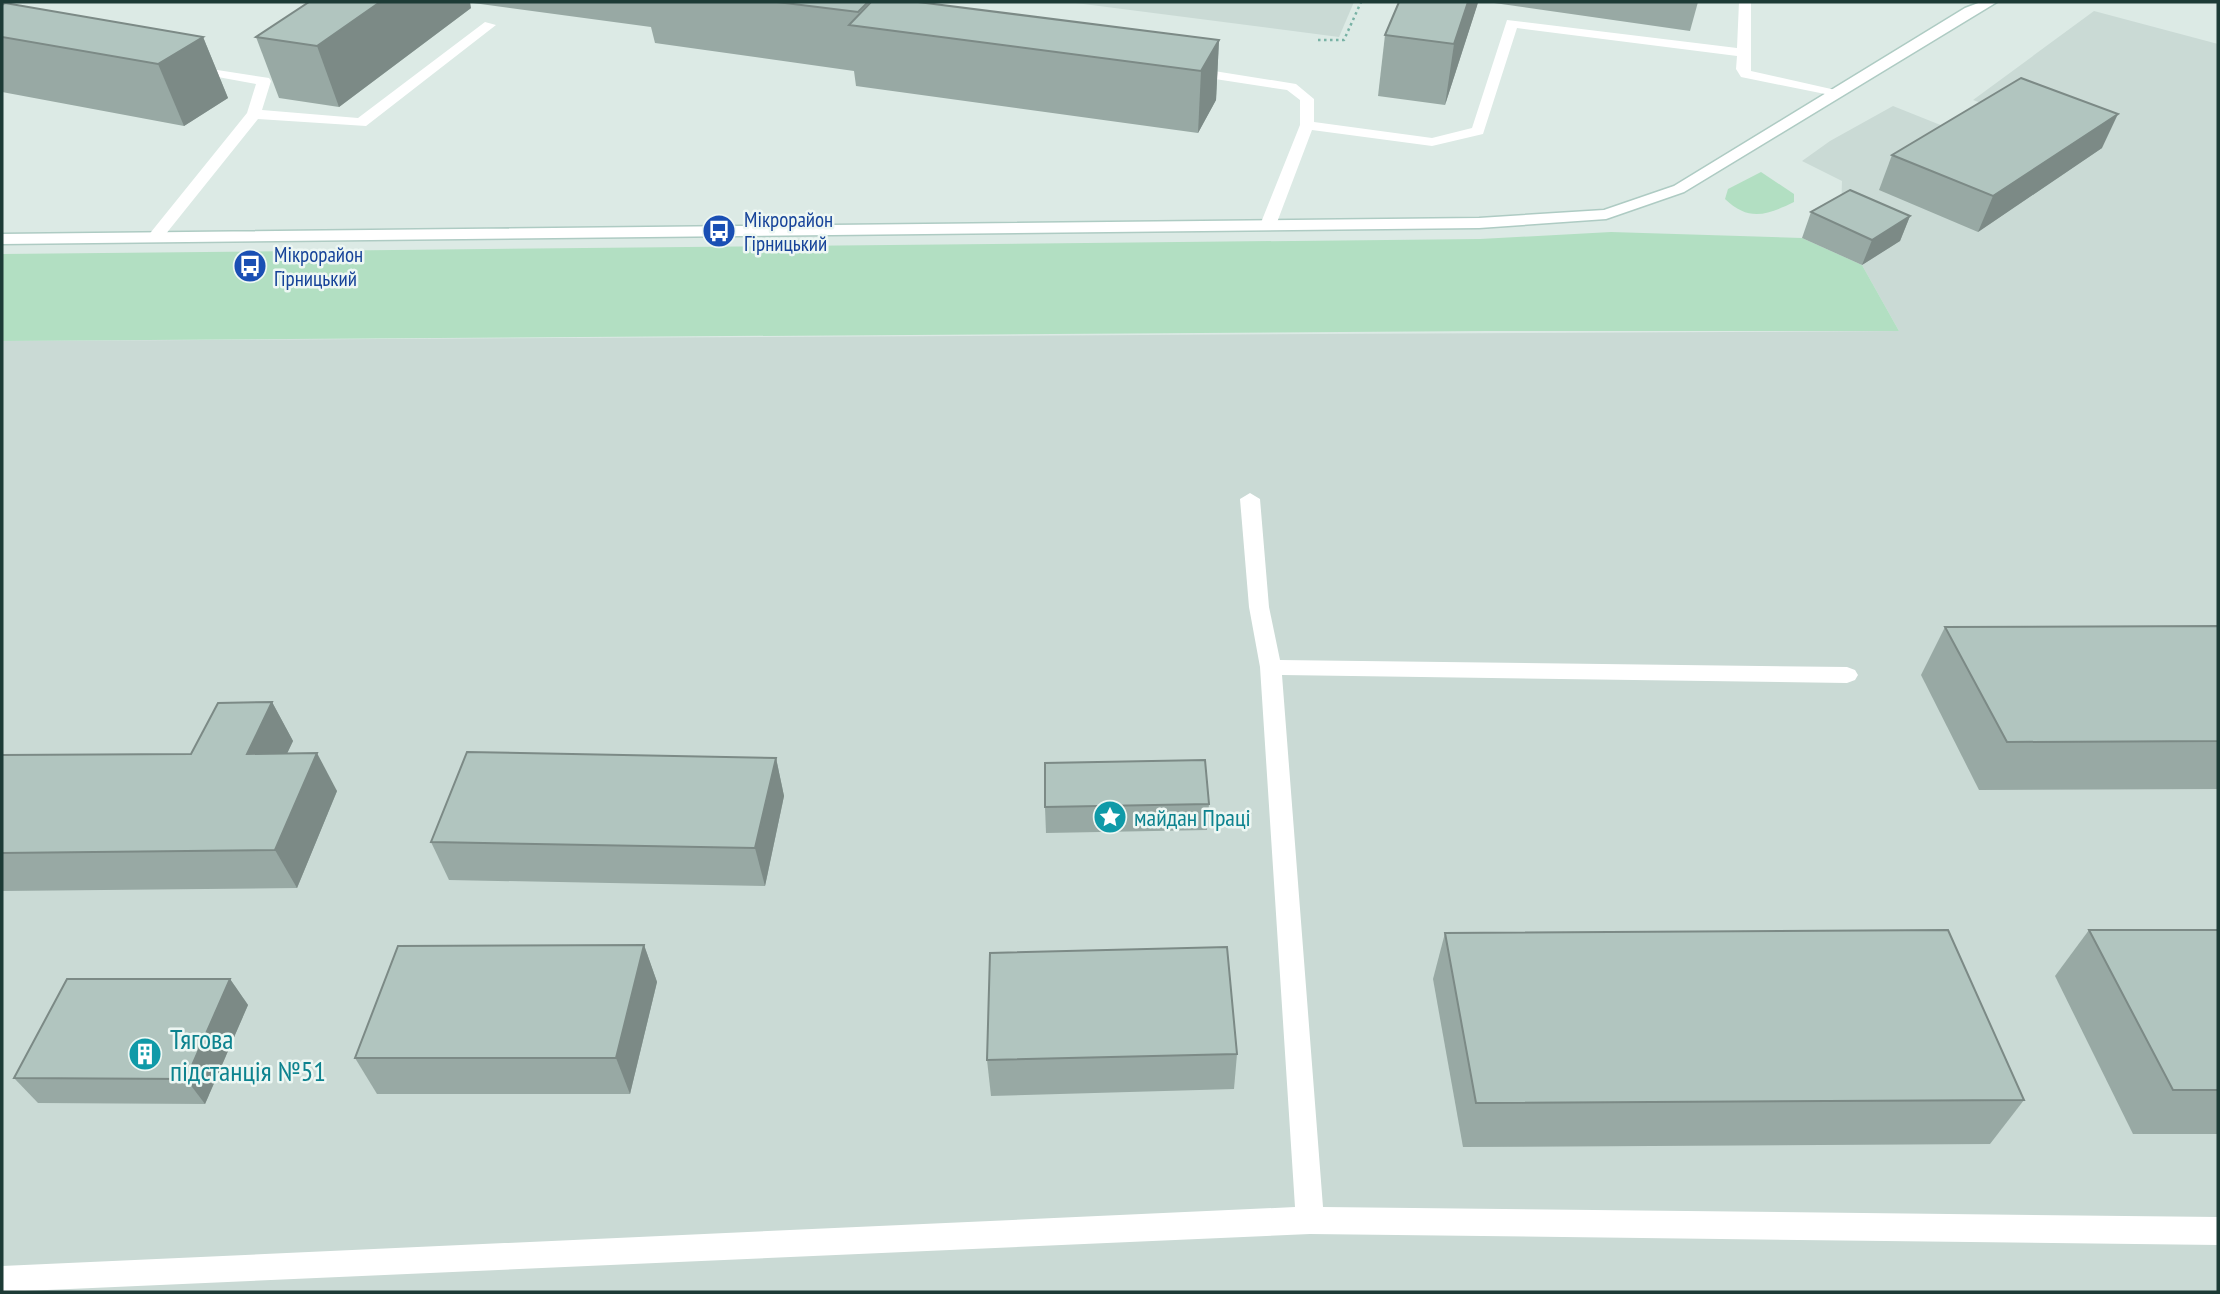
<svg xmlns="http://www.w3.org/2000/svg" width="2220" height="1294" font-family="'PT Sans Narrow',sans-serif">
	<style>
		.built { fill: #cadad5 }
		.green { fill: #b2dfc2 }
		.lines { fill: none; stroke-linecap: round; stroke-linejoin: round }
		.secondary-casing { stroke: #aecbc3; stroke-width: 3 }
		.path { stroke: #79b2a5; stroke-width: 2.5; stroke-dasharray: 2.5 3.5; stroke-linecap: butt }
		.lane { fill: #fff; fill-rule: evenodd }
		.secondary { fill: #fff; fill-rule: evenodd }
		.wall { fill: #98a9a4 }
		.shaded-wall { fill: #7c8a86 }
		.building { fill: #b1c5bf; stroke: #7c8a86; stroke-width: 2 }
		.labels { text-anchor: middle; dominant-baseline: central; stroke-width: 5; stroke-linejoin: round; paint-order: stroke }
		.far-transit-label { font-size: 21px; fill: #164399; stroke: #edf7f3; text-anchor: start }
		.culture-label { font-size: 24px; fill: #0d838f; stroke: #edf7f3; text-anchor: start }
		.near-culture-label { font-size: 28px; fill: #0d838f; stroke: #edf7f3; text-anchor: start }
	</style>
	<rect width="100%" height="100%" fill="#dceae5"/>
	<g class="built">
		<polygon points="1068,2 1354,2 1339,37"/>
		<polygon points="2094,11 2218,44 2218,1292 2,1292 2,341 1899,331 1862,265 1900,241 1841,215 1842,181 1802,161 1830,141 1893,106 1968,136 2006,112 1973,100"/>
	</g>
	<g class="green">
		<path d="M1761 172 1794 194V202C1767 215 1749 222 1725 199L1728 189Z"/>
		<polygon points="1611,232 1802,238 1862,265 1899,331 1486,331 2,341 2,254 1480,239"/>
	</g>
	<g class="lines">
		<defs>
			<polygon id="secondary" points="1981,2 1997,2 1684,192 1606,219 1479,228 2,244 2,234 1479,218 1604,210 1674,186 1965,8"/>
		</defs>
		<use href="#secondary" class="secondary-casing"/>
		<polyline class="path" points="1318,40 1344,40 1361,2"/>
		<g class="lane">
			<polygon points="1739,2 1751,2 1751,71 1840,91 1840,97 1741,77 1736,69 1737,56 1517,28 1483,134 1432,146 1312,130 1276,225 1268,230 1260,225 1300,125 1300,100 1287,90 1189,75 1182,71 1189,67 1296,84 1314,99 1314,122 1432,138 1472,128 1507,20 1737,48"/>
			<polygon points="485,22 496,25 366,126 258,119 161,240 149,240 147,237 247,113 256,84 185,71 185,65 269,78 271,81 262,110 358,118"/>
			<polygon points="1250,493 1260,499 1269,607 1280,660 1847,667 1855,670 1858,675 1855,680 1847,683 1282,675 1323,1207 2218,1217 2218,1245 1310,1234 2,1292 2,1266 1295,1207 1260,667 1249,607 1240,499"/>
		</g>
		<use href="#secondary" class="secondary"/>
	</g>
	<g class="wall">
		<polygon points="473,2 918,2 1219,40 1216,100 1198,133 856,86 854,71 655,43 651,27 473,3"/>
		<polygon points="1399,2 1478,2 1445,105 1378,96 1385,35"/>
		<polygon points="1487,2 1698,2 1690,31"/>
		<polygon points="2,5 203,37 228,98 184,126 2,92"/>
		<polygon points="471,8 339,107 279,98 256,37"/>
		<polygon points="2102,148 1978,232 1879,190 1892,155"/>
		<polygon points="1811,212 1910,216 1900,241 1862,265 1802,238"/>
		<polygon points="2218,626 2218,789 1979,790 1921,675 1945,627"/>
		<polygon points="272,702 293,741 287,753 337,791 297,888 2,891 2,755 191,754"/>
		<polygon points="776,758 784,796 765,886 449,880 431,842"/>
		<polygon points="1209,804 1207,830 1046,833 1045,807"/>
		<polygon points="2089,930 2218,930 2218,1134 2133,1134 2055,976"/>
		<polygon points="1445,933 2024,1100 1990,1144 1463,1147 1433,979"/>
		<polygon points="644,945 657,982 630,1094 377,1094 355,1058"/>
		<polygon points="230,979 248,1005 205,1104 38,1103 14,1078"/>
		<polygon points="1237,1054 1234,1089 991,1096 987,1060"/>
	</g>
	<g class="shaded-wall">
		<polygon points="380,2 470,2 471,8 339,107 317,46"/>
		<polygon points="1468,2 1478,2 1477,6 1445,105 1454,44"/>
		<polygon points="203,37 228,98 184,126 158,64"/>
		<polygon points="1219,40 1216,100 1198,133 1201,71"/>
		<polygon points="2118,114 2102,148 1978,232 1993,196"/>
		<polygon points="1910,216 1900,241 1862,265 1872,240"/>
		<polygon points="272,702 293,741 269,792 247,754"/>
		<polygon points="317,753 337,791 297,888 275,850"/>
		<polygon points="776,758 784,796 765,886 755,848"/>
		<polygon points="644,945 657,982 630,1094 616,1058"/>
		<polygon points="230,979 248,1005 205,1104 186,1079"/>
	</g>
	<g class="building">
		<polygon points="309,2 380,2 317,46 256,37"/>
		<polygon points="777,2 868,2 858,12"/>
		<polygon points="871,2 918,2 1219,40 1201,71 849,25"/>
		<polygon points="1399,2 1468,2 1454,44 1385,35"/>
		<polygon points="5,3 203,37 158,64 2,37 2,5"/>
		<polygon points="2021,78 2118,114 1993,196 1892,155"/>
		<polygon points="1850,190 1910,216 1872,240 1811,212"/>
		<polygon points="2218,626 2218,741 2007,742 1945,627"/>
		<polygon points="272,702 247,754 317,753 275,850 2,853 2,755 191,754 218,703"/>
		<polygon points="467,752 776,758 755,848 431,842"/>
		<polygon points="1205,760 1209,804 1045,807 1045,763"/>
		<polygon points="1948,930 2024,1100 1476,1103 1445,933"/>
		<polygon points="2089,930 2218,930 2218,1090 2173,1090"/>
		<polygon points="644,945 616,1058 355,1058 398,946"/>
		<polygon points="1227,947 1237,1054 987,1060 990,953"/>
		<polygon points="67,979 230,979 186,1079 14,1078"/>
	</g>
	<defs>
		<symbol id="bus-disc" viewBox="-11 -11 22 22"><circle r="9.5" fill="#1a4fb4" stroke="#edf7f3"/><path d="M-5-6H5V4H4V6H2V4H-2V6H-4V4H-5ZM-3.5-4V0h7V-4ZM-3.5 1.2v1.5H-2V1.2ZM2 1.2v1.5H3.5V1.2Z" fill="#fff"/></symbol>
		<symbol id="sight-disc" viewBox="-11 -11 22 22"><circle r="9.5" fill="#0f9aa8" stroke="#edf7f3"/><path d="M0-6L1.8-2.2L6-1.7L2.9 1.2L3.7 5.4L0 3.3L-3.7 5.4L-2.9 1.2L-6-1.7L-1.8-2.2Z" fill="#fff"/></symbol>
		<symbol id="building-disc" viewBox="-11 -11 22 22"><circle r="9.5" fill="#0f9aa8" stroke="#edf7f3"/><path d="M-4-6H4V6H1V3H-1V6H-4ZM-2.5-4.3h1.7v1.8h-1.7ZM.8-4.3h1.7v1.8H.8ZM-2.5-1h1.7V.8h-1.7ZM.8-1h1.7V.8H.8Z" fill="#fff"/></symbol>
	</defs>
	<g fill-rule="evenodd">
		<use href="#bus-disc" x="700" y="212" width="38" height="38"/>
		<use href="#bus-disc" x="231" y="247" width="38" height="38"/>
		<use href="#sight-disc" x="1091" y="798" width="38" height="38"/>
		<use href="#building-disc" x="126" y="1035" width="38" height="38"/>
	</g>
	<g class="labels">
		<g class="far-transit-label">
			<text x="744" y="219">Мiкрорайон<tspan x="744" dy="24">Гiрницький</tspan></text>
			<text x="274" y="254">Мікрорайон<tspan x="274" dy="24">Гірницький</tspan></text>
		</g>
		<g class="culture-label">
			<text x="1134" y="817">майдан Праці</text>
		</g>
		<g class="near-culture-label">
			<text x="170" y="1038">Тягова<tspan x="170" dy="32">підстанція №51</tspan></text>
		</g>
	</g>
	<rect width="2220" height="1294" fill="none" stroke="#1d3b36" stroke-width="7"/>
</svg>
